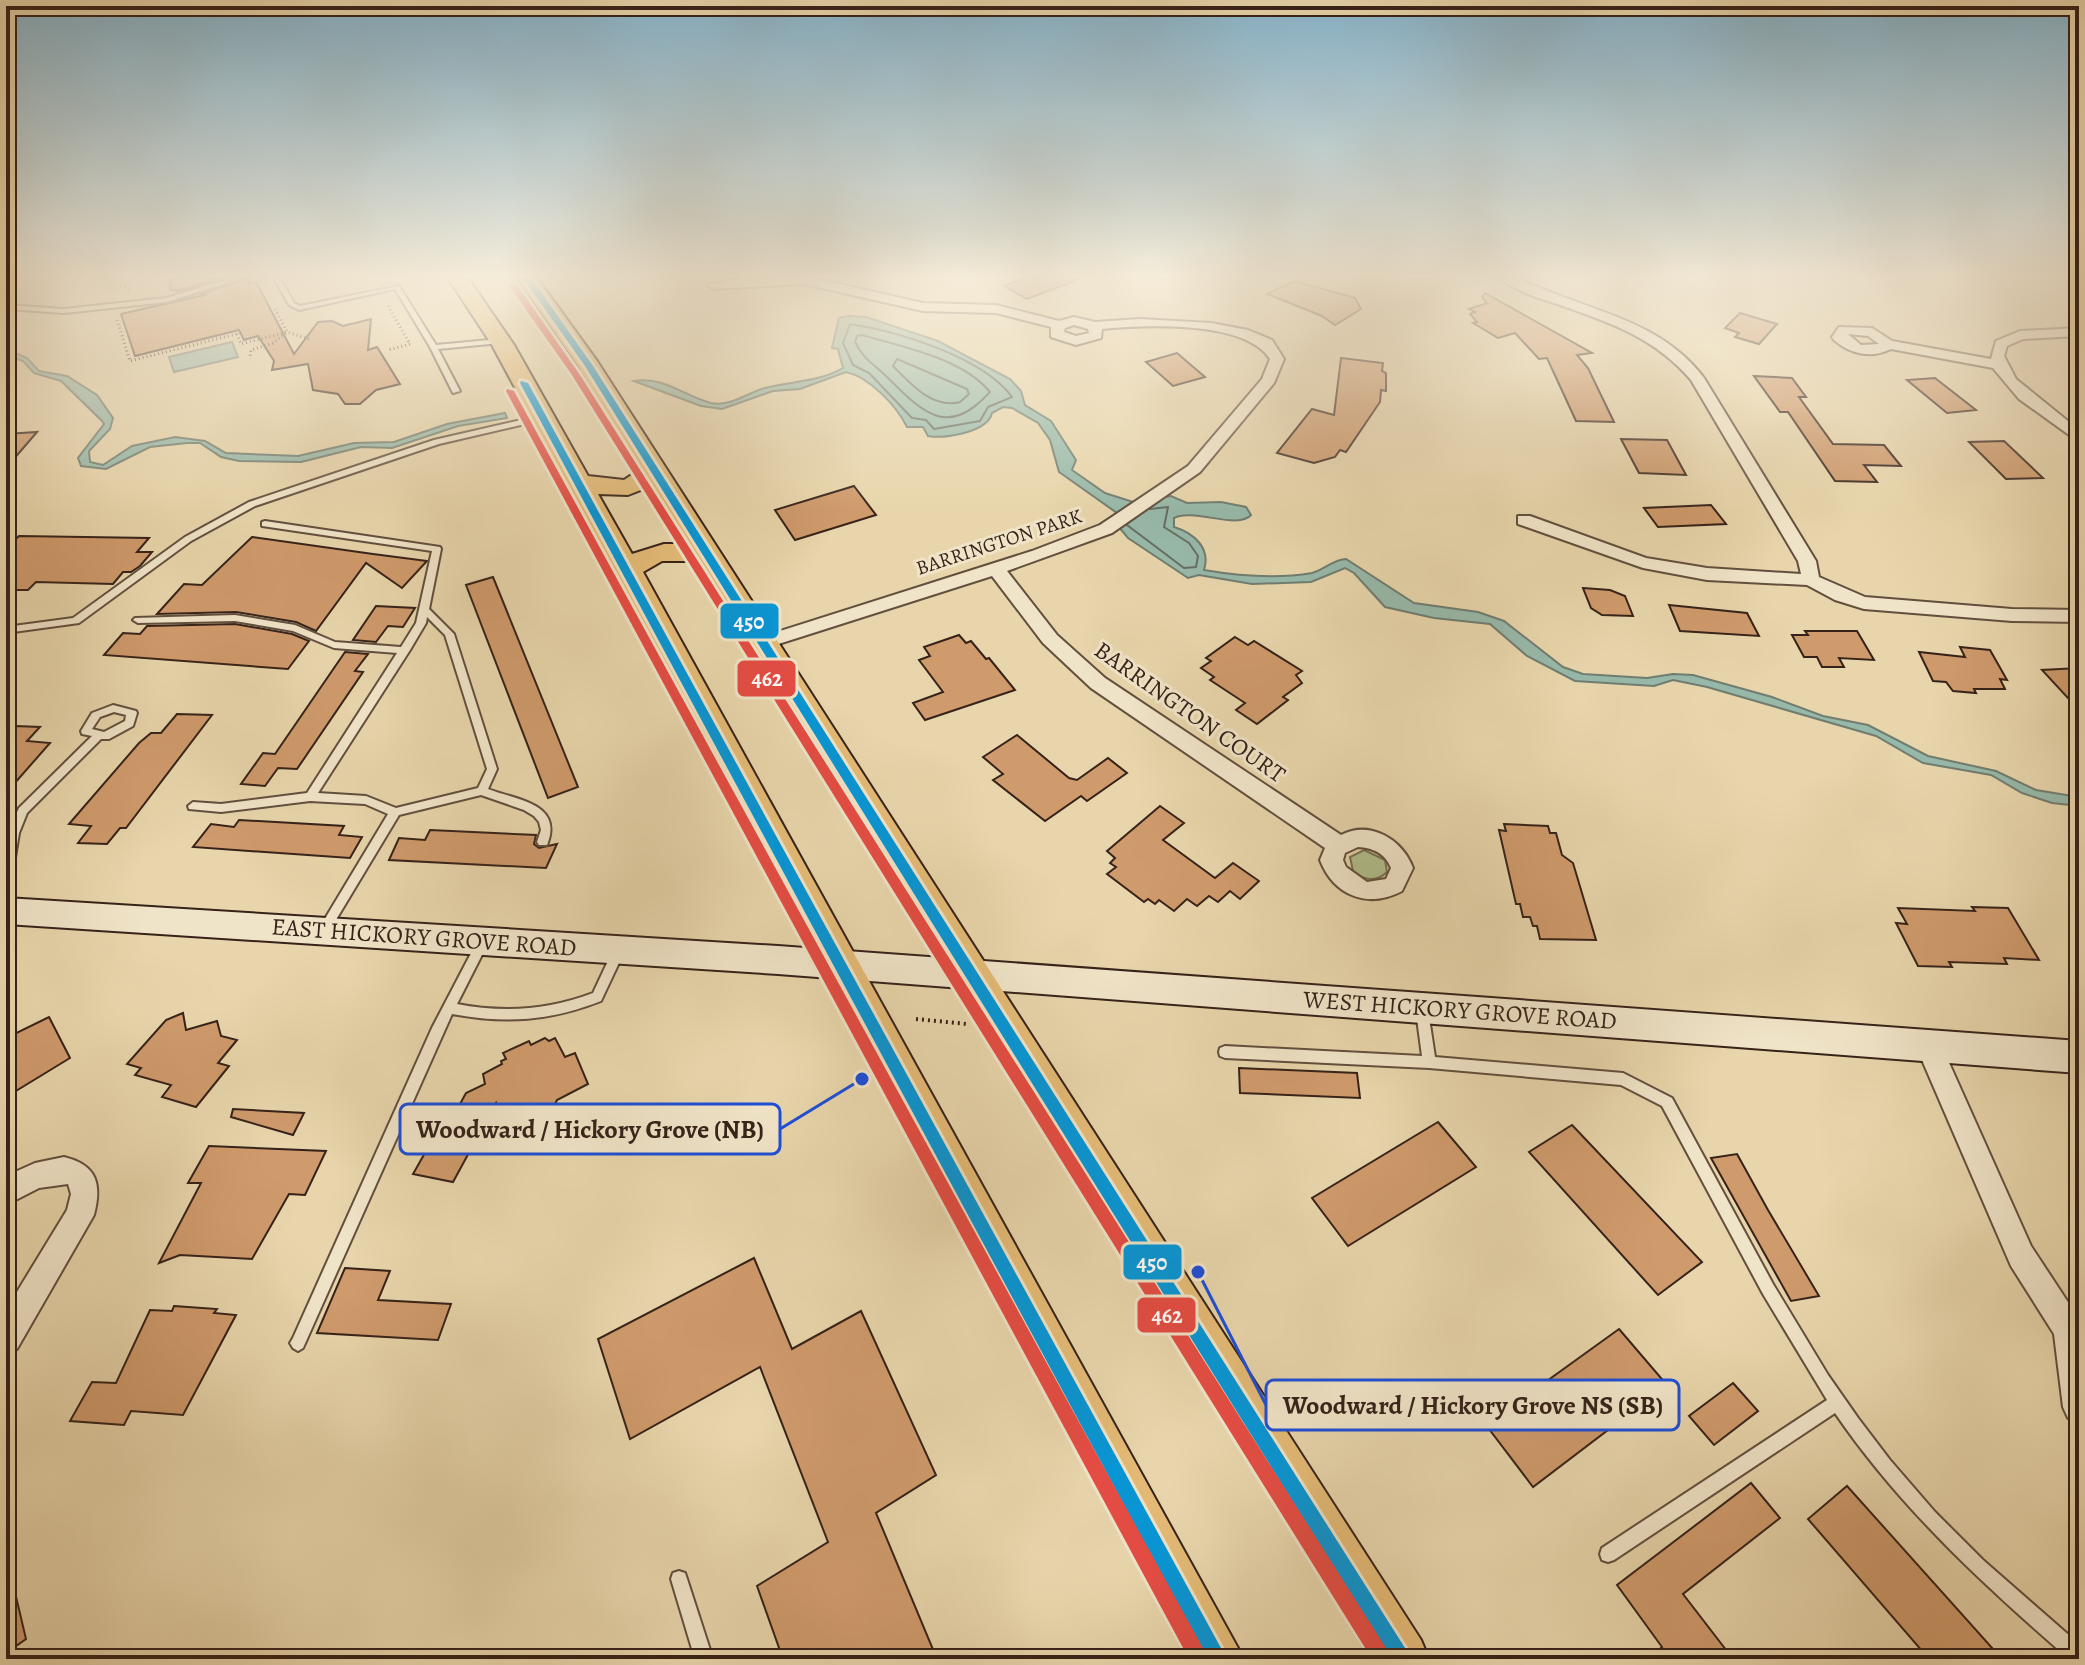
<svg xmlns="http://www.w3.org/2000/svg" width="2085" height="1665" font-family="Alegreya,serif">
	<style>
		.green { fill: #b2be8c; stroke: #747052; stroke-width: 2 }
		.water { fill: #97b9aa; stroke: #707d70; stroke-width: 2 }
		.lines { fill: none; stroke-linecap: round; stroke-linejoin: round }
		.shore { stroke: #666e62; stroke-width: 2 }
		.building { fill: #cf9a6c; stroke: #362219; stroke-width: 2 }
		.lane-casing { stroke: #624f3e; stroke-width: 4 }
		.street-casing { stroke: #624f3e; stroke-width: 4 }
		.secondary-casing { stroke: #362219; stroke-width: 4 }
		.primary-casing { stroke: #362219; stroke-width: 4 }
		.path-far1 { stroke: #362219; stroke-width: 3; stroke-dasharray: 1 3; stroke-linecap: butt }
		.path { stroke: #362219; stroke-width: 4; stroke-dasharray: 2 4; stroke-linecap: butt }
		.lane { fill: #f0e4c8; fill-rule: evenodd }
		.street { fill: #f0e4c8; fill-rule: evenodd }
		.secondary { fill: #f0e4c8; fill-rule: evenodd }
		.primary { fill: #e4ba76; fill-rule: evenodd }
		.bus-1-casing { stroke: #f0e4c8; stroke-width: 6 }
		.bus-2-casing { stroke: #f0e4c8; stroke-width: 6 }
		.bus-1 { fill: #0696d7; fill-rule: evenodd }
		.bus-2 { fill: #e54c44; fill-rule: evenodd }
		.labels { text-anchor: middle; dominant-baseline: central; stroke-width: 6; stroke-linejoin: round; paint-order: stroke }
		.far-street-label { font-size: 20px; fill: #362219; stroke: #f0e4c8 }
		.street-label { font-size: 24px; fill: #362219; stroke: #f0e4c8 }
		.leader { fill: none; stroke: #1d4ed8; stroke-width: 3 }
		.callout-dot { fill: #1d4ed8; stroke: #f0e4c8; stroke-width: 3 }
		.callout { fill: #f0e4c8; stroke: #1d4ed8; stroke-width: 3 }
		.callout-label { font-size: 26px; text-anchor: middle; font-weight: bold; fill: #362219 }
		.line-badge { stroke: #f0e4c8; stroke-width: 3 }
		.badge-label { font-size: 22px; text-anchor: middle; font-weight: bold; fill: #fff }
	</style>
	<rect width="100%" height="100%" fill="#e8d5ab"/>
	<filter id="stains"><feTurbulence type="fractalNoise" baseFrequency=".0025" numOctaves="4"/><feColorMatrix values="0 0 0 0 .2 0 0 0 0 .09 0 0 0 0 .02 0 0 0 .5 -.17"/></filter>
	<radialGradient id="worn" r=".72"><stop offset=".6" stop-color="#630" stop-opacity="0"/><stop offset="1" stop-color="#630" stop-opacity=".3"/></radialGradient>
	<path class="green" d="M1364 850 1385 860 1387 872C1376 883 1363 880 1353 871L1350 857Z"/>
	<g class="water">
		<path d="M848 316 866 317 938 341 1010 379 1021 391 1025 405 1051 421 1076 460 1072 470 1105 493 1133 502 1171 496 1187 503 1221 502 1246 507 1251 515C1238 530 1193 508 1174 518V527C1194 533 1211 548 1204 570 1239 576 1277 579 1312 573 1324 570 1334 559 1346 559L1414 603 1478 612 1504 621 1563 667 1583 674 1647 678 1673 674 1693 675 1772 697 1823 716 1868 725 1928 756 1996 771 2036 790 2079 797V806L2052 803 2022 793 1991 775 1923 763 1876 736 1707 687 1673 680 1654 686 1575 681 1527 656 1490 624 1434 618 1385 607 1354 573 1345 568 1311 582 1252 584 1199 575 1188 578 1128 538 1118 526 1117 513 1059 472 1050 440 1038 423 1012 408 1003 407 992 413C988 432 945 439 928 436L923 427H907C896 405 869 377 846 372L800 389 773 391 722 409 701 406 634 381C664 376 684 396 711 403 730 407 747 393 765 388 791 381 819 382 843 368L838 349 832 348 839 318Z"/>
		<polygon points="232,342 238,357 174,372 169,357"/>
		<polygon points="6,349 27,358 39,371 67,376 97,395 113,418 110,429 89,451 90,462 103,465 132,446 175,437 205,441 226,453 298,456 354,443 394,442 447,424 505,413 507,418 458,426 392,448 361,447 301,462 239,461 221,457 200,443 187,443 150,447 106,469 81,466 78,458 104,424 102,421 61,381 34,373 23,361 6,355"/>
	</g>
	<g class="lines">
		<g class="shore">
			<path d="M850 324C897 331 983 357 1012 397L988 407 980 421 934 429 926 420 912 418 869 373 853 365 843 343Z"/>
			<path d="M862 335C903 347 962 358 990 392 948 438 924 414 888 378 875 365 863 359 855 342L857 336Z"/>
			<path d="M897 359 967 389 969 394 960 402C932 409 911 384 893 366Z"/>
			<polyline points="1127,525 1184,568 1196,567 1198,556 1189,543 1164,527 1168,507 1150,509"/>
		</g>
	</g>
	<g class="building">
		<polygon points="171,278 221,278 178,291 170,290"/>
		<polygon points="248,278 249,284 256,282 294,354 318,322 332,321 343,326 371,319 368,350 377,347 400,384 376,390 360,404 345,404 338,394 313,390 308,364 272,370 274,361 258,336 244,340 239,330 135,356 121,314 204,295 201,294"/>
		<polygon points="1025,278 1077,278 1077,280 1027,299 1004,286"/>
		<polygon points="1295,281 1355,298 1361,309 1335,325 1322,316 1267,294"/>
		<polygon points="1485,293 1592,353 1577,355 1588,368 1614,422 1576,421 1547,358 1539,359 1515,333 1498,338 1473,323 1477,322 1470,314 1475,312 1469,309 1487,303 1482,297"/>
		<polygon points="1740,313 1777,324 1759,344 1735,337 1739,333 1725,328"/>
		<polygon points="1177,353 1205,377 1173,386 1146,362"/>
		<polygon points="1341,358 1383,363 1382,371 1386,373 1386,391 1381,390 1380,402 1346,452 1340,450 1335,457 1314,463 1277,453 1312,409 1334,415"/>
		<polygon points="1754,376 1792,378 1806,397 1799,397 1833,444 1884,445 1901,466 1864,465 1877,482 1835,481 1788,412 1780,412"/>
		<polygon points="1935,378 1976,410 1947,413 1907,380"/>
		<polygon points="37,432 6,468 6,434"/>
		<polygon points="1621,439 1667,440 1686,475 1639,473"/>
		<polygon points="2004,441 2043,478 2006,479 1969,442"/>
		<polygon points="854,486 876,515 795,540 775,510"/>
		<polygon points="1711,505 1726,524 1658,527 1644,508"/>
		<polygon points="19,536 149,538 137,552 152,552 140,566 131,572 123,572 113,584 36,582 28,590 6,590 6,548"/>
		<polygon points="252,537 373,554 427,561 402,588 366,563 316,631 296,622 236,612 157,614 184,584 202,585"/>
		<polygon points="493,577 578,787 548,798 466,585"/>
		<polygon points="1583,588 1610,590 1625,596 1633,616 1602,615 1591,608"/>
		<polygon points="1669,605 1747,613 1759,636 1680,631"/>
		<polygon points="376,606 415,608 403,627 388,626 376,642 353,640"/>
		<polygon points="235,624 292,634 309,641 288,669 104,655 123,633 140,634 147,626"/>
		<polygon points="1805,631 1857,631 1874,660 1839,658 1844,667 1822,667 1817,657 1804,657 1792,635 1808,635"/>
		<polygon points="959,635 966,643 971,641 986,659 989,658 1015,690 925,720 913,703 943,692 919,660 930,656 924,647"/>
		<polygon points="1235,637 1248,645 1254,641 1302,671 1296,675 1302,683 1283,697 1288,700 1257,724 1236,710 1245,703 1210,680 1214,677 1201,668 1211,661 1206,658"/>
		<polygon points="1960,647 1990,650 2007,680 2000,679 2005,689 1974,689 1976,693 1953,691 1946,682 1933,681 1919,652 1965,657"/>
		<polygon points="345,652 368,654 355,671 363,672 297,769 278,768 265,786 241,784 263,753 275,754"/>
		<polygon points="2079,668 2079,710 2042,670"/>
		<polygon points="177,714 212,715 126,828 120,828 107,844 78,843 91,826 69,824 139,743 151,733 161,733"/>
		<polygon points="15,726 40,727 27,741 50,743 6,793 6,735"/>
		<polygon points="1017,735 1069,778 1077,780 1108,758 1127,773 1087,801 1081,796 1045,821 993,780 1003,774 983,757"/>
		<polygon points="1160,806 1184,823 1163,840 1215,878 1233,863 1259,881 1240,899 1230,891 1218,902 1209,896 1197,906 1187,899 1174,911 1159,900 1155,904 1148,899 1144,902 1107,874 1116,867 1110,863 1115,858 1107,851"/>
		<polygon points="239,820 344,826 339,835 362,837 350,858 193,847 211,824 234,827"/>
		<polygon points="1504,824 1548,826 1550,833 1556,833 1562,855 1573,863 1596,940 1540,939 1537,926 1533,926 1530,917 1523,917 1520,904 1516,904 1499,830 1506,831"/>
		<polygon points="430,830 536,835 534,844 539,848 557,844 546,868 389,860 399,838 425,840"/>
		<polygon points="1972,907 2008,908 2039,960 2004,958 2007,964 1949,962 1952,967 1918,966 1896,923 1907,924 1898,908 1975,911"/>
		<polygon points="183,1013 186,1030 217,1021 221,1036 237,1040 218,1063 229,1066 196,1107 162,1097 171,1085 135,1075 141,1068 127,1064 166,1020"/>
		<polygon points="49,1017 70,1058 6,1097 6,1038"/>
		<polygon points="545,1038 549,1041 555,1038 565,1057 575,1053 588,1084 557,1100 551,1112 514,1127 508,1124 503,1126 496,1103 453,1182 413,1174 447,1114 454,1115 466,1093 485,1084 483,1074 502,1064 501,1061 506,1059 503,1053 529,1041 531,1045"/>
		<polygon points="1239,1068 1357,1073 1360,1098 1240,1093"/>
		<polygon points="233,1109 304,1113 293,1135 231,1117"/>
		<polygon points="1438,1122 1476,1167 1348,1246 1312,1198"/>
		<polygon points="1572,1125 1702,1262 1658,1295 1529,1152"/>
		<polygon points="209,1146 326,1151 305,1195 289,1194 252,1259 180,1255 159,1263 201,1183 188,1183"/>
		<polygon points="1737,1154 1768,1210 1819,1296 1791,1301 1711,1158"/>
		<polygon points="754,1258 792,1349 861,1311 936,1475 876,1513 937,1659 783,1659 757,1586 828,1542 760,1367 630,1439 598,1339"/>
		<polygon points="345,1268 390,1271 378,1300 451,1304 438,1340 317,1333"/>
		<polygon points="174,1306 217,1309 214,1313 236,1315 183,1415 131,1411 124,1425 70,1421 92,1382 116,1383 150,1310 172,1311"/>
		<polygon points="1619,1329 1667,1385 1533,1487 1486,1425"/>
		<polygon points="1733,1383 1758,1411 1714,1445 1689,1416"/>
		<polygon points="1751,1483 1780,1518 1683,1594 1733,1659 1649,1659 1662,1647 1617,1585"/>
		<polygon points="1847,1486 2002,1659 1929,1659 1808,1519"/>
		<polygon points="6,1588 14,1588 26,1639 6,1653"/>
	</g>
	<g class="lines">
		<defs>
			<g id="lane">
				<polygon points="232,278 242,278 167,302 64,313 6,309 6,305 64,309 166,298"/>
				<polygon points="274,278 280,278 294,303 300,306 399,286 436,345 500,339 504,341 500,343 438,349 460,391 453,393 430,347 395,289 299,310 289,305"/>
				<polygon points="543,415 546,415 546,419 439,444 255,506 191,541 79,623 6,633 6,627 73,618 185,537 249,502 434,440"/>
				<path d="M265 521 440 547 441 549 429 609 454 634 497 769 488 789C516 800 564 803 547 845H539L537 842 541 830 539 822 534 816 524 810 481 795 399 815 328 933 324 935 320 933 318 930 320 927 388 814 365 804 310 801 221 812 189 809 188 806 193 802 221 804 307 793 397 653 334 648 293 631 235 621 138 623 133 620 135 618 235 615 295 625 335 642 401 647 416 623 432 551 262 526V522ZM427 617 445 635 487 769 478 788 396 808 366 796 318 793 410 650 426 623Z"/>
				<path d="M113 705 136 711 137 713 133 726 109 739H101L27 813 19 833 12 876 10 879 6 880 7 833 19 808 92 736 82 734 81 731 92 713ZM114 712 126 715 125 721 104 732 92 729 100 717Z"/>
				<path d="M483 936 487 938 489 941 457 1004C503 1013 548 1010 593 993L615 946 619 945 623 946 625 950 601 1001C550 1021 506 1024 452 1014L303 1348 298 1351 293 1348 290 1343 293 1338 432 1028 479 938Z"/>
				<path d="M1422 1006 1426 1007 1428 1011 1435 1057 1623 1073 1672 1098 1773 1284 1828 1375 1858 1418 1890 1460 1935 1512 1983 1560 2079 1644V1659H2069C1983 1584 1900 1508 1835 1413L1614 1560 1608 1562 1602 1560 1600 1554 1602 1548 1827 1400 1763 1294 1662 1106 1621 1085 1429 1068 1225 1058 1220 1056 1219 1052 1220 1048 1225 1046 1422 1056 1416 1011 1418 1007Z"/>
				<polygon points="679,1571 685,1573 687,1579 713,1659 695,1659 671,1579 673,1573"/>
			</g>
			<g id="street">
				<path d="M741 278H813L923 303 996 305 1059 321 1074 317 1095 322 1140 319 1211 323 1248 330 1272 340 1284 359 1274 383 1200 472 1112 533 1007 571 1057 635 1105 678 1341 835C1370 820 1402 839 1413 868L1402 891C1368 909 1334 896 1320 860L1325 848 1091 688 1043 643 992 576 769 647 762 649 753 643 755 639 1032 551 1100 525 1188 466 1262 379 1270 359C1245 320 1145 325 1102 329L1101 338 1076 345 1051 337V327L996 313 923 311 804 284 714 289 707 285ZM1074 325 1088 329 1089 333 1076 336 1064 332 1065 328ZM1358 847C1373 848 1385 853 1391 868L1386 879 1367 882 1346 867 1343 860 1345 853Z"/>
				<path d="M1500 278H1517C1582 310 1658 317 1704 378L1816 561 1819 577 1865 597 2012 609 2079 610V622L2012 621 1864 609 1835 600 1807 585 1707 580 1643 568 1518 524V516H1530L1646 558 1707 568 1801 574 1798 561 1691 380C1656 339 1612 323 1563 306 1542 299 1516 292 1500 278Z"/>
				<path d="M1839 327 1872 328 1892 341 1991 359 1996 341 2020 331 2079 328V336L2023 339 2007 346 2004 356 2016 379 2079 430V442L2019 399 1993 368 1891 349C1871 359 1850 354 1834 340L1832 337ZM1848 334 1868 336 1879 344 1861 345Z"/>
				<polygon points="1929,1035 1938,1038 2031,1246 2079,1319 2079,1423 2068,1418 2063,1407 2054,1334 2011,1266 1916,1046 1920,1038"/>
				<path d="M64 1157C97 1165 102 1184 94 1215L17 1349 6 1353V1310L67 1210 71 1194 68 1184 39 1188 6 1205V1176L35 1163Z"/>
			</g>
			<polygon id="secondary" points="6,898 778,946 2079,1041 2079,1073 778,974 6,924"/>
			<path id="primary" d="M448 278H468L514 345 588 476 624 480 641 469 578 366 517 278H537L597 361 1421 1640 1429 1659H1371L697 561H662L643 572 1244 1659H1188L614 571 492 345ZM651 486 687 544H664L632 554 598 494 628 495Z"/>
		</defs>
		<use href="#lane" class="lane-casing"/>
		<use href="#street" class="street-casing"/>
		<use href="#secondary" class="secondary-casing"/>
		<use href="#primary" class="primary-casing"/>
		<g class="path-far1">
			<polyline points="105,278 102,286 115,291"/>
			<polyline points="119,278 106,284 121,286"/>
			<polyline points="6,282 15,278"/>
			<polyline points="125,284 121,286 129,289"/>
			<polyline points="388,306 410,344 388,350"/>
			<polyline points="275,309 287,332 309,339"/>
			<polyline points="117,320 130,361 240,333"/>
			<polyline points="237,334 241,344 287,332 273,343 251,350 250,356"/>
		</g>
		<polyline class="path" points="916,1019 967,1024"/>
		<use href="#lane" class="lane"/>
		<use href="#street" class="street"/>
		<use href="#secondary" class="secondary"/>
		<use href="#primary" class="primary"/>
		<defs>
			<g id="bus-1">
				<polygon points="523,278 531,278 593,366 1412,1659 1391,1659 585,366"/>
				<polygon points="521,381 528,383 1227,1659 1207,1659 520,383"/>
			</g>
			<g id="bus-2">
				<polygon points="511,285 517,285 580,375 1393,1659 1372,1659 572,375 510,287"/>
				<polygon points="507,389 514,391 1209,1659 1189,1659 506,391"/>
			</g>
		</defs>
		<use href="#bus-1" class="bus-1-casing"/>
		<use href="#bus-2" class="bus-2-casing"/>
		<use href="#bus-1" class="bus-1"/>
		<use href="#bus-2" class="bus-2"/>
	</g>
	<linearGradient id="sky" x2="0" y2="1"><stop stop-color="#87b6cf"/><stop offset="0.54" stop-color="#f5ecd9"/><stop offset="1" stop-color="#f5ecd9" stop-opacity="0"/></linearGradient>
	<rect width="2085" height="511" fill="url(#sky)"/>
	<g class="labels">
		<g class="far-street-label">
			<text transform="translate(999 542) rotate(-18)">BARRINGTON PARK</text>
		</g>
		<g class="street-label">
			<text transform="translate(1190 712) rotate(35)">BARRINGTON COURT</text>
			<text transform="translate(424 937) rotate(4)">EAST HICKORY GROVE ROAD</text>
			<text transform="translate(1460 1010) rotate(4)">WEST HICKORY GROVE ROAD</text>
		</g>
	</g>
	<path class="leader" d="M862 1079L780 1129M1198 1272L1266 1405"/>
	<g class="callout-dot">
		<circle cx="862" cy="1079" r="8"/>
		<circle cx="1198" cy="1272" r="8"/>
	</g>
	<g class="callout">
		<rect x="400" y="1104" width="380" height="50" rx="8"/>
		<rect x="1266" y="1380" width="413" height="50" rx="8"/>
	</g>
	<g class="callout-label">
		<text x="590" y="1138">Woodward / Hickory Grove (NB)</text>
		<text x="1473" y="1414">Woodward / Hickory Grove NS (SB)</text>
	</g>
	<g class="line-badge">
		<rect x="719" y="602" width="61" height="38" rx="8" fill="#0696d7"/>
		<rect x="736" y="659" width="61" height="39" rx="8" fill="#e54c44"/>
		<rect x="1122" y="1243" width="61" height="38" rx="8" fill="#0696d7"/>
		<rect x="1136" y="1296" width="61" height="38" rx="8" fill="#e54c44"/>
	</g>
	<g class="badge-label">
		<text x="749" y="629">450</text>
		<text x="767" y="686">462</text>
		<text x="1152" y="1270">450</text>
		<text x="1167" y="1323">462</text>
	</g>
	<rect width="2085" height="1665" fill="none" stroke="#e8d5ab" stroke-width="32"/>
	<rect x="8" y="8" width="2069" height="1649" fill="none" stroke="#362219" stroke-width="4"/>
	<rect x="16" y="16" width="2053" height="1633" fill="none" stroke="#362219" stroke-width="2"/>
	<rect width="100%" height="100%" filter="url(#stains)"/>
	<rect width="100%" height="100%" fill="url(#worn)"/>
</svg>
